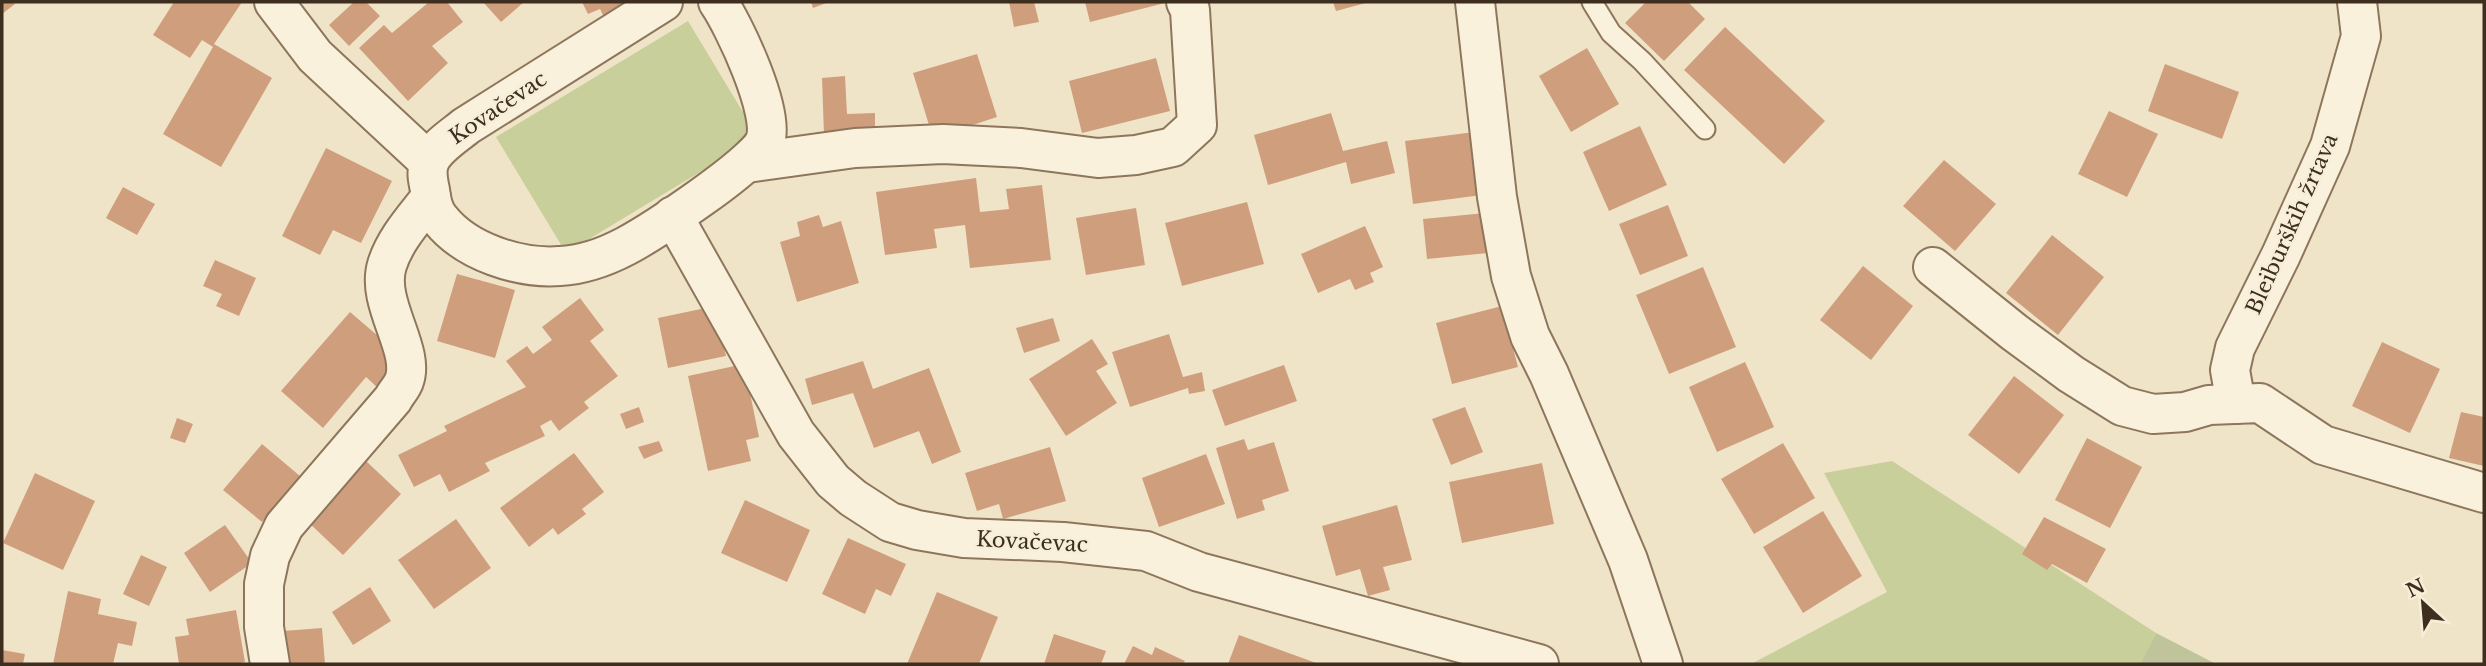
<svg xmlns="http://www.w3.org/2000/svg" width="2486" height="666" font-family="'Libre Baskerville',serif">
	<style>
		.green { fill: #c9cf9b }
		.cemetery { fill: #bfc49a }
		.building { fill: #cf9f7d }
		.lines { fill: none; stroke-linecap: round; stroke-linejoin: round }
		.lane-casing { stroke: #8d765c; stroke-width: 23 }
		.street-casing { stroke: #8d765c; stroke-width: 42 }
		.lane { stroke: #faf1dc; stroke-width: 19 }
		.street { stroke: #faf1dc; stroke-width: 38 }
		.labels { text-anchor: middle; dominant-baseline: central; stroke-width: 5; stroke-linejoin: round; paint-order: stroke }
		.street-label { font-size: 21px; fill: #3d2e20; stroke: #f7eed8 }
	</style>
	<rect width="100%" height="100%" fill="#f0e4c8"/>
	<g class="green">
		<polygon points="688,21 758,137 566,253 496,137"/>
		<polygon points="1892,461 2156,633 2140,664 1751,664 1887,592 1824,473"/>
	</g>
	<polygon class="cemetery" points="2156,633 2216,664 2140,664"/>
	<g class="building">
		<polygon points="2,2 13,2 15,4 2,14"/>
		<polygon points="174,2 242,2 214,44 272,78 221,167 163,134 213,47 202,40 190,58 153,35"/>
		<polygon points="354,2 366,2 380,16 349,46 329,25"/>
		<polygon points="429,2 447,2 463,22 432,46 448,63 408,101 359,48 384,25 392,33"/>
		<polygon points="483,2 524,2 501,22"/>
		<polygon points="582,2 639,2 606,21 600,9 588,14"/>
		<polygon points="811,2 829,2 813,8"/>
		<polygon points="1009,2 1034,2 1039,22 1014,27"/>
		<polygon points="1085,2 1165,2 1165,3 1090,22"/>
		<polygon points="1333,2 1366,2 1366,3 1336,11"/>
		<polygon points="1646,2 1688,2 1705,19 1664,61 1625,23"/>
		<polygon points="1725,27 1825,121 1784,164 1684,70"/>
		<polygon points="1587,48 1619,104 1571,132 1539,76"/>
		<polygon points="977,54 997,117 933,138 913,73"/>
		<polygon points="1156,58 1170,111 1082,133 1069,81"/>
		<polygon points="2165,64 2239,92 2222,139 2148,111"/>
		<polygon points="845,76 847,114 875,113 875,133 824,135 822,78"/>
		<polygon points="2109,111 2158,134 2127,197 2078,174"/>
		<polygon points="1331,113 1343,151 1387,141 1395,173 1351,184 1346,162 1268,185 1254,135"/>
		<polygon points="1640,126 1667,185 1609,211 1583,152"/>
		<polygon points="1474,132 1482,195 1413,204 1405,141"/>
		<polygon points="326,148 392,181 361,243 333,230 320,255 282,236"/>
		<polygon points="1944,160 1996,204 1955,251 1903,206"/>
		<polygon points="976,178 980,212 1009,209 1006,189 1042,185 1051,260 970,268 965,225 934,229 937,248 885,255 876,192"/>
		<polygon points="123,187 155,204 137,235 106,218"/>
		<polygon points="1247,202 1264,264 1182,286 1165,223"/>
		<polygon points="1668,205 1688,256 1640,275 1619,224"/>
		<polygon points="1136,208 1145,265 1086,275 1076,218"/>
		<polygon points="1485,213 1488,253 1427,259 1423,219"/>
		<polygon points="819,215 823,227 841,221 859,283 797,302 780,242 800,236 797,222"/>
		<polygon points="1365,226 1383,267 1370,273 1374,282 1355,290 1350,279 1318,293 1301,254"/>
		<polygon points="2052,235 2104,277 2058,335 2006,293"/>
		<polygon points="215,260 256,278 239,316 216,306 222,294 203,286"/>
		<polygon points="1863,266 1913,306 1871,360 1820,320"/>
		<polygon points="1703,267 1736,347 1669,374 1636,295"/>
		<polygon points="457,274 515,290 495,358 437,341"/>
		<polygon points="580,298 604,330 590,341 618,376 584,402 589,408 559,431 551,420 540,426 545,436 485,463 490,471 449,492 440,474 414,487 398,455 447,431 444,426 526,387 506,361 527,346 533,354 552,340 542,327"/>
		<polygon points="715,306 726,356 668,368 658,318"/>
		<polygon points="1502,306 1518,367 1452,384 1436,323"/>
		<polygon points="350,312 405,359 379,389 366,377 323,428 281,391"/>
		<polygon points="1053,318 1060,341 1024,353 1016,328"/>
		<polygon points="1169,334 1183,377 1202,372 1205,391 1189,394 1188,388 1130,407 1112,352"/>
		<polygon points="1092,339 1108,364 1096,371 1117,403 1066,436 1029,379"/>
		<polygon points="2382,342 2440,369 2410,433 2352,406"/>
		<polygon points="863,361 873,389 929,368 961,452 932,464 919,431 874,448 853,393 812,405 805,379"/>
		<polygon points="1745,362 1774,427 1717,452 1689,387"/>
		<polygon points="744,364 759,437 746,440 751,461 708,471 688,376"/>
		<polygon points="1284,365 1297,401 1225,426 1212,390"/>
		<polygon points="2014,376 2064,415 2019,474 1968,435"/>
		<polygon points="639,407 644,422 626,429 620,414"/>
		<polygon points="1465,407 1483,452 1451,465 1432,419"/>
		<polygon points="2461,412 2484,417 2484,466 2449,458"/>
		<polygon points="177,418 193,424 185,443 170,438"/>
		<polygon points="2087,438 2142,467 2110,528 2055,500"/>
		<polygon points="1244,439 1248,450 1274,442 1289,491 1262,500 1265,510 1237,519 1216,448"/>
		<polygon points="659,441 663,451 644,459 638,447"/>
		<polygon points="1783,443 1815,498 1754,534 1721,479"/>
		<polygon points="262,444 300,476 262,522 223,490"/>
		<polygon points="1050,447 1066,501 1003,519 999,504 977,511 965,473"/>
		<polygon points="574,453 604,492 582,509 586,514 558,535 553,528 529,547 500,508"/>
		<polygon points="1206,454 1225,504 1159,527 1142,478"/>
		<polygon points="366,461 401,494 343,555 308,522"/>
		<polygon points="1542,463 1554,524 1462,543 1449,482"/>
		<polygon points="35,473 95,501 63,570 3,543"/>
		<polygon points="745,500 810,530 787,582 721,553"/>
		<polygon points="1397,505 1412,560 1383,567 1390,590 1368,596 1360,569 1336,576 1322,526"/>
		<polygon points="1823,511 1862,576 1803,613 1763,547"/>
		<polygon points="2044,517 2106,549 2087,583 2052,564 2047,570 2022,554"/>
		<polygon points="456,519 491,568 434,609 398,560"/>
		<polygon points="225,525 252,563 210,592 184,553"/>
		<polygon points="848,538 906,564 891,596 876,589 865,614 822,594"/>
		<polygon points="141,555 167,567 149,606 123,594"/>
		<polygon points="370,587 391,621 353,645 332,612"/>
		<polygon points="68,591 101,599 98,614 137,622 132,646 118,643 113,664 53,664"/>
		<polygon points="937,592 998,617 979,664 907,664"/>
		<polygon points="236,610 245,662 236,664 179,664 175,637 189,635 186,619"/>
		<polygon points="322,628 325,664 286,664 283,631"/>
		<polygon points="1054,634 1106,651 1101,664 1044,664"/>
		<polygon points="1239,635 1319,664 1228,664"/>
		<polygon points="1133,646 1152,655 1155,647 1185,661 1183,664 1124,664"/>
		<polygon points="2,650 25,654 23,664 2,664"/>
	</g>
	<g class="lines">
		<defs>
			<polyline id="lane" points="1592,2 1611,33 1642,61 1705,129"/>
			<g id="street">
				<polyline points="274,2 315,56 429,162"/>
				<path d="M663 2 466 126C454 136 434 148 429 163 426 172 428 181 430 190 431 199 434 212 440 219 466 252 519 269 560 266 582 265 607 256 626 246 652 232 756 164 765 141 776 114 734 25 718 2"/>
				<polyline points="1475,2 1497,197 1511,276 1530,336 1549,374 1628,560 1663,664"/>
				<polyline points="747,163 855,148 943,144 1021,148 1098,158 1136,155 1173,147 1197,125 1190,10 1186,2"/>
				<polyline points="673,216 796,434 833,481 853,498 890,522 917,530 964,538 1063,542 1146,551 1199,572 1539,664"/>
				<polyline points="1933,267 2014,332 2071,374 2122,406 2153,414 2185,412 2209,405 2260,403 2323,445 2484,493"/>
				<polyline points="2236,404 2230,370 2235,348 2281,255 2330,146 2361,36 2357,2"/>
				<path d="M270 664 264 627V584L270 556 284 526 393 399C396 393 402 387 404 381 416 350 375 303 387 265 395 239 415 218 431 197"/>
			</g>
		</defs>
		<use href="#lane" class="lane-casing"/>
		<use href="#street" class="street-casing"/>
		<use href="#lane" class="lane"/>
		<use href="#street" class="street"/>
	</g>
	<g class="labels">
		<g class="street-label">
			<text transform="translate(498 108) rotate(-34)">Kovačevac</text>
			<text transform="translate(2292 224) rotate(-66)">Bleiburških žrtava</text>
			<text transform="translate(1032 542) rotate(3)">Kovačevac</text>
		</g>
	</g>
	<rect width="2486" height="666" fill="none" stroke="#3d2e20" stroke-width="7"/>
	<g transform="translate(2423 603) rotate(334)" stroke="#f7eed8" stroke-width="5" paint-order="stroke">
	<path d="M0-5L12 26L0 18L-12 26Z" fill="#3d2e20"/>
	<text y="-10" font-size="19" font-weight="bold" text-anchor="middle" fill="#3d2e20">N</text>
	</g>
</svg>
